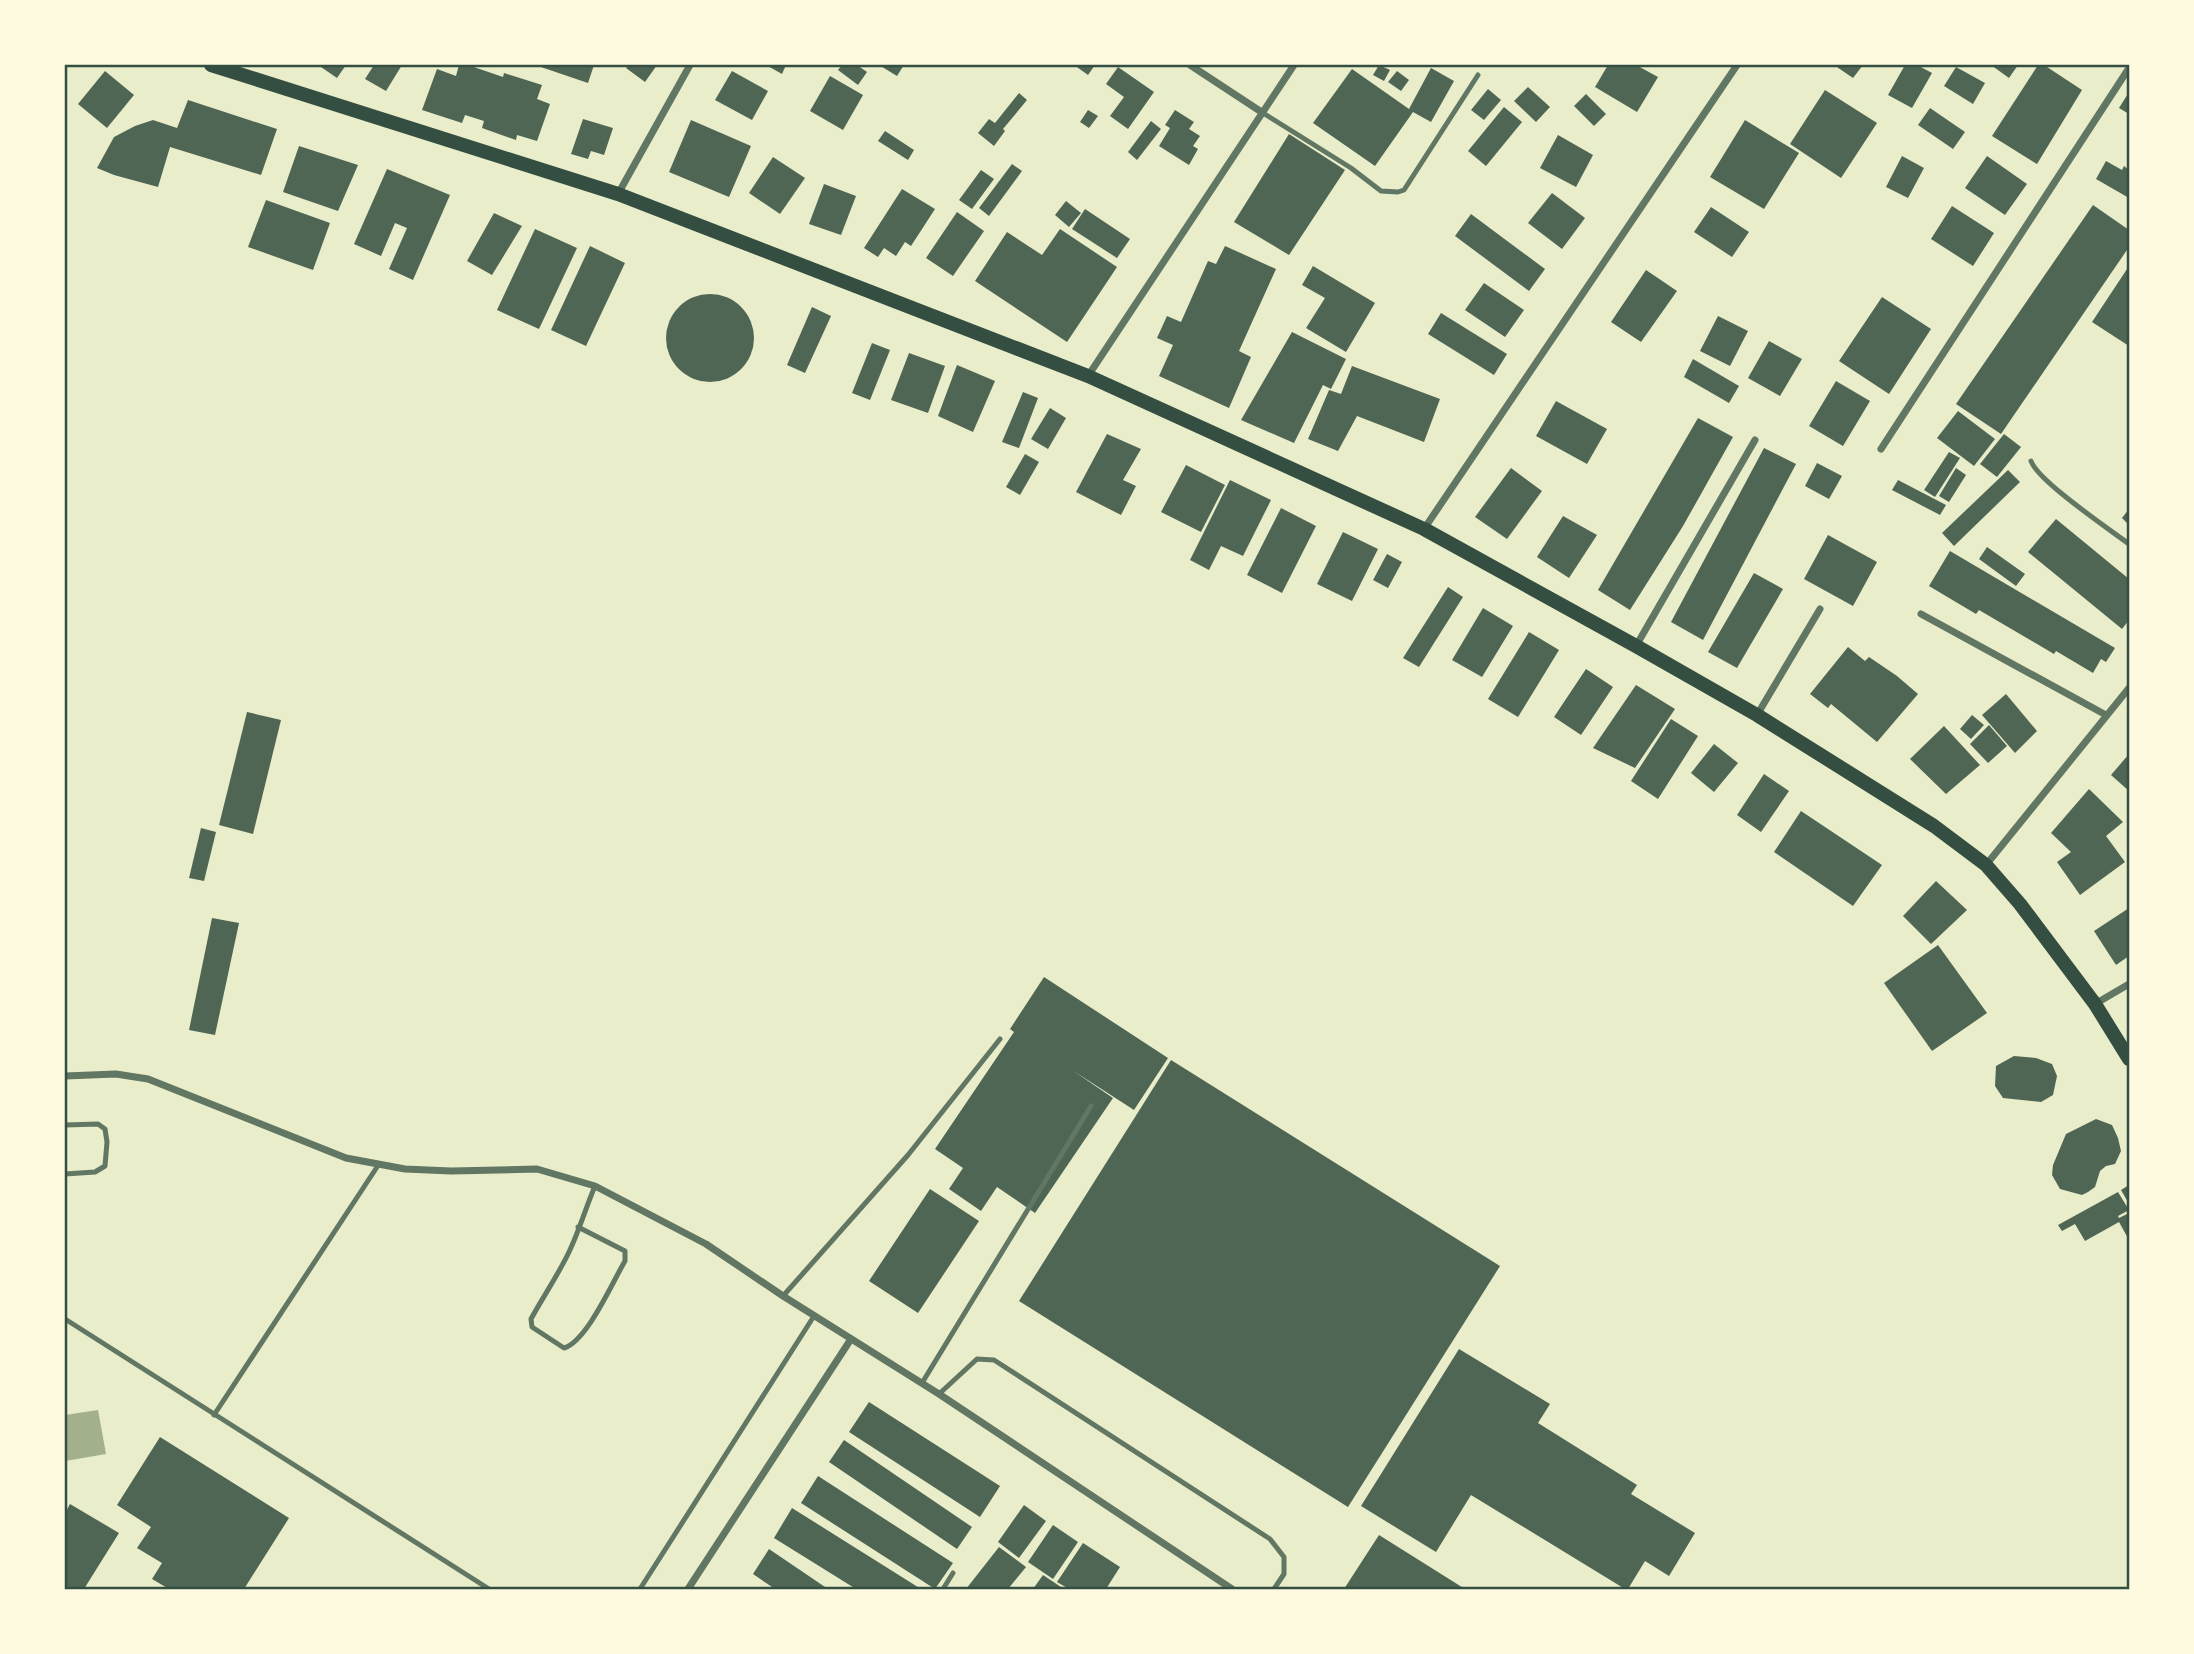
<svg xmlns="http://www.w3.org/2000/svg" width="2194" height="1654" font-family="Rubik,sans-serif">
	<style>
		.water { fill: #a3b18a }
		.building { fill: #4f6655 }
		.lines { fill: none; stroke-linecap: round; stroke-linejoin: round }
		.service { stroke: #617663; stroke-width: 5 }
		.minor { stroke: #617663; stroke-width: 7 }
		.secondary { stroke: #344e41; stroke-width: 14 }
		.neatline { fill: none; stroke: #344e41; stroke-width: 2.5 }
	</style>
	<rect width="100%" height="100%" fill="#e9edc9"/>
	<polygon class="water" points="98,1410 106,1454 65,1461 65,1415"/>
	<g class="building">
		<polygon points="318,65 346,65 337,78"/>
		<polygon points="374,65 402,65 386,91 365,79"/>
		<polygon points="459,65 468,65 503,77 504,73 542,85 537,99 550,104 537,141 517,135 516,140 482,128 484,121 465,115 462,123 422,110 437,69 456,76"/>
		<polygon points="535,65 594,65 588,83"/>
		<polygon points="629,65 657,65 645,82 626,68"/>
		<polygon points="766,65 786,65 782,74"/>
		<polygon points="842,65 857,65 867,72 858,85 838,70"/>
		<polygon points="879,65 904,65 897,76"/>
		<polygon points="1074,65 1095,65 1088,75"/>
		<polygon points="1379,65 1390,70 1384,81 1373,75"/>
		<polygon points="1608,65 1636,65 1658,77 1637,112 1595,87"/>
		<polygon points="1834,65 1863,65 1853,78"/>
		<polygon points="1905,65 1917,65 1932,73 1912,108 1888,95"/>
		<polygon points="1991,65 2018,65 2009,78"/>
		<polygon points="2038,65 2044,65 2082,90 2037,164 1992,136"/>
		<polygon points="1118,67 1154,92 1128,129 1110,116 1124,97 1106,84"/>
		<polygon points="1956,67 1985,83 1973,104 1944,86"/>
		<polygon points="1431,68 1454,81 1431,122 1413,112 1375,166 1313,123 1352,69 1409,109"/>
		<polygon points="105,71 134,95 107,128 78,104"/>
		<polygon points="732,71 768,91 752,120 715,100"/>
		<polygon points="1397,71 1409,80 1401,91 1388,82"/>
		<polygon points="830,76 863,95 843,130 810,111"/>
		<polygon points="1528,87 1550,107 1536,122 1514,101"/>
		<polygon points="1488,89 1501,100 1484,120 1471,110"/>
		<polygon points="1825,90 1877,123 1841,178 1790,144"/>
		<polygon points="2129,92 2129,114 2119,108"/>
		<polygon points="1019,93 1027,100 1003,129 1005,131 994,146 978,133 989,119 995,123"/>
		<polygon points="1586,94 1606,114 1594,126 1574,106"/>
		<polygon points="188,100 277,129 261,175 170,147 158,187 114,175 97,168 114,137 135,126 153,120 177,128"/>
		<polygon points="1504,107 1522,122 1486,166 1468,151"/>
		<polygon points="1930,108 1965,132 1953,149 1918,125"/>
		<polygon points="1088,110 1098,116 1089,128 1080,122"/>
		<polygon points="1175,110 1194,122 1189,129 1200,136 1193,146 1198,149 1189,165 1159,146 1170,128 1165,125"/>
		<polygon points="583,119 613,128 604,155 591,151 588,159 571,154"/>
		<polygon points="691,120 751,146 729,197 669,172"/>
		<polygon points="1745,120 1799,153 1764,209 1710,177"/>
		<polygon points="1151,121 1161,129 1137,160 1128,152"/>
		<polygon points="885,131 914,150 908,160 878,141"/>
		<polygon points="1289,134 1345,170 1289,255 1234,222"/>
		<polygon points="1558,135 1593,155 1576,187 1540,168"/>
		<polygon points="299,146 358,165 338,211 283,192"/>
		<polygon points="1902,156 1924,168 1908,198 1886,187"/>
		<polygon points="1987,156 2027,184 2005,215 1965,188"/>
		<polygon points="773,157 805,178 780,214 749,193"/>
		<polygon points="2106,161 2122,170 2124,166 2129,170 2129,198 2096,179"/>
		<polygon points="1012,164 1022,171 989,216 979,208"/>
		<polygon points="387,169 450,195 413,280 389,269 407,228 395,223 381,256 354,244"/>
		<polygon points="981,170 994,179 972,209 959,200"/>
		<polygon points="824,184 856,196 841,235 809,224"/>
		<polygon points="902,189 935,209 911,246 905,242 896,256 884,248 878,257 864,248"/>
		<polygon points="1552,193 1585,218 1562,249 1528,223"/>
		<polygon points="266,200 330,223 313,270 248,247"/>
		<polygon points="1066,201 1081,213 1069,227 1055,215"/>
		<polygon points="2093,205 2129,230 2129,247 2001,434 1956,404"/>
		<polygon points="1952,206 1994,233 1973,266 1931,239"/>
		<polygon points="1711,207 1749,232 1732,257 1694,232"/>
		<polygon points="1085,209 1130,239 1117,258 1072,229"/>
		<polygon points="957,212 984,231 953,276 926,258"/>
		<polygon points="494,213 522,226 492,275 467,261"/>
		<polygon points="1471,214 1545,269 1529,291 1455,236"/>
		<polygon points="535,229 577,248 539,329 497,310"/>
		<polygon points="1060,229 1117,267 1067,342 975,281 1007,232 1042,255"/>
		<polygon points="590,246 625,263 586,346 551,330"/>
		<polygon points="1225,246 1276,269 1239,351 1251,357 1229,408 1159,376 1173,345 1157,338 1167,316 1181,322 1208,261 1216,264"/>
		<polygon points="1313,266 1375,303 1346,352 1306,328 1325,298 1302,285"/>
		<polygon points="2129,266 2129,346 2092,322"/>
		<polygon points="1646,270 1677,291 1641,342 1611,322"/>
		<polygon points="1484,283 1524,310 1505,337 1465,310"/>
		<circle cx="710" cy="338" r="44"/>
		<polygon points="1882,297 1931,329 1889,394 1839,361"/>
		<polygon points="812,307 831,316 805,373 787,365"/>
		<polygon points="1441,313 1507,354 1494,375 1428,334"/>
		<polygon points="1718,316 1748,331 1730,366 1700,351"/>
		<polygon points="1292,332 1346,359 1331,389 1323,385 1294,443 1241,420"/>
		<polygon points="1769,341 1802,359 1780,396 1748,378"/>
		<polygon points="872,343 890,350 870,400 852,393"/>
		<polygon points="909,353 945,366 928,413 891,400"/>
		<polygon points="1693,359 1739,386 1729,403 1684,377"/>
		<polygon points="957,365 995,381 973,432 938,416"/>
		<polygon points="1352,366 1440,399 1424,442 1357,416 1338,451 1308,439 1329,390 1341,394"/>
		<polygon points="1836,381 1870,401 1843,446 1809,426"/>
		<polygon points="1023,392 1038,398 1019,448 1002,442"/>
		<polygon points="1556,401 1607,429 1587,464 1536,436"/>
		<polygon points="1050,408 1066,418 1048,449 1031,439"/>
		<polygon points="1958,411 1995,439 1974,466 1937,438"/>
		<polygon points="1698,418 1733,437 1683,526 1630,610 1598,590"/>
		<polygon points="1107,434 1141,449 1123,480 1136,486 1121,515 1076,492"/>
		<polygon points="2004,434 2021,447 1997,477 1980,464"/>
		<polygon points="1764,448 1796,464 1703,640 1671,622"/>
		<polygon points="1949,452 1960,458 1935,497 1924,490"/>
		<polygon points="1025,454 1039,462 1020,495 1006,487"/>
		<polygon points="1817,463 1842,476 1829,499 1805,486"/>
		<polygon points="1186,465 1225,485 1201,532 1161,512"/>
		<polygon points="1511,468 1542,491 1507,539 1475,517"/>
		<polygon points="1956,468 1966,475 1949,502 1939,496"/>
		<polygon points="2008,470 2020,482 1954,546 1942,533"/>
		<polygon points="1230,480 1271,500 1243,556 1221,546 1209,570 1190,560"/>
		<polygon points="1898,480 1946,505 1940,515 1892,490"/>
		<polygon points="1281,508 1316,526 1282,593 1247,575"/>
		<polygon points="2129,509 2129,525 2122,518"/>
		<polygon points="1563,516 1597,535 1569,578 1537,557"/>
		<polygon points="2056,519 2129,579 2129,620 2122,629 2028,552"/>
		<polygon points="1343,532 1378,549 1352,601 1317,584"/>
		<polygon points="1828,535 1877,562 1853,606 1804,579"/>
		<polygon points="1987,547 2025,574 2016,586 1979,559"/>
		<polygon points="1950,551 2115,648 2106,662 2101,659 2093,673 2056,651 2054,654 1979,610 1976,614 1929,586"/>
		<polygon points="1387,554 1402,562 1388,588 1373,580"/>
		<polygon points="1754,573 1783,589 1737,668 1708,652"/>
		<polygon points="1448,587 1463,597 1419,667 1403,658"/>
		<polygon points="1483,608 1513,626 1482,677 1452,660"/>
		<polygon points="1529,632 1559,650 1518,717 1488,699"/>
		<polygon points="1848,647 1865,661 1869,657 1897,676 1918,694 1877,742 1831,704 1828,708 1810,694"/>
		<polygon points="1586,669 1613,687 1581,735 1554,717"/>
		<polygon points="1636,685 1675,709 1635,768 1593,748"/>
		<polygon points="2006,694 2037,731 2015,753 1982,715"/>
		<polygon points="247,712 281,720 253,834 219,825"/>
		<polygon points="1972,715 1984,725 1971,739 1960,729"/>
		<polygon points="1671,719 1698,736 1658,799 1631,781"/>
		<polygon points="1989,725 2007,746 1988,763 1970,744"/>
		<polygon points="1944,726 1980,765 1946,794 1910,759"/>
		<polygon points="1714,744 1738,763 1714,792 1691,773"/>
		<polygon points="2129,754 2129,791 2111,775"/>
		<polygon points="1764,774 1789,791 1761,832 1737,815"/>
		<polygon points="2089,789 2123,822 2106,836 2125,862 2080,895 2057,862 2071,852 2051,833"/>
		<polygon points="1801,811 1882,865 1853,906 1774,852"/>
		<polygon points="201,828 216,832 204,881 189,878"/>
		<polygon points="1936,881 1967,910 1931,944 1903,916"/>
		<polygon points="2129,908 2129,956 2116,965 2094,931"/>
		<polygon points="212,918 239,923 215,1035 189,1030"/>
		<polygon points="1938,945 1987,1013 1932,1051 1884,983"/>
		<polygon points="1044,977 1168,1058 1134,1110 1072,1070 1113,1098 1035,1213 997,1187 981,1211 949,1189 963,1168 935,1149 1014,1032 1010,1029"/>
		<polygon points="2014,1056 2036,1058 2052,1064 2057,1076 2053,1095 2041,1102 2003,1098 1995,1086 1996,1066"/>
		<polygon points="1171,1060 1500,1266 1348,1507 1019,1301"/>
		<polygon points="2096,1119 2112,1125 2118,1138 2121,1151 2115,1164 2106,1166 2100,1171 2095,1187 2088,1192 2082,1195 2060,1189 2052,1175 2053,1165 2066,1134"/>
		<polygon points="2129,1185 2129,1204 2121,1190"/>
		<polygon points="930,1189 979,1221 918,1313 869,1281"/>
		<polygon points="2118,1192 2129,1210 2118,1216 2119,1218 2129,1213 2129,1240 2119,1222 2085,1241 2075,1224 2062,1231 2058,1225"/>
		<polygon points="1459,1349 1550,1404 1538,1423 1637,1485 1631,1494 1695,1533 1669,1576 1645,1561 1628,1589 1625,1589 1471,1495 1436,1552 1361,1506"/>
		<polygon points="869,1402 1000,1486 980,1517 849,1432"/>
		<polygon points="160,1437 289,1518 244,1589 169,1589 152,1579 162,1563 137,1548 151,1527 117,1505"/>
		<polygon points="844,1440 972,1527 957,1549 829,1462"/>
		<polygon points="818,1476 953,1563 935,1589 801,1503"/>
		<polygon points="70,1504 119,1533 84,1589 65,1589 65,1513"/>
		<polygon points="1024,1505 1046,1521 1019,1558 998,1542"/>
		<polygon points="792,1508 921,1589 856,1589 774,1538"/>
		<polygon points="1053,1525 1078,1542 1053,1579 1028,1562"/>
		<polygon points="1379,1535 1465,1589 1344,1589"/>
		<polygon points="1083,1543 1120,1567 1106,1589 1069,1589 1057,1582"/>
		<polygon points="999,1547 1026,1567 1008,1589 966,1589"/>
		<polygon points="769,1549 828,1589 775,1589 753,1574"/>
		<polygon points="1043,1575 1064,1589 1033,1589"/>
	</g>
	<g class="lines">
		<g class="service">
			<polyline points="1263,113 1351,168 1381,191 1398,192 1404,190 1478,75"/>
			<path d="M2031 461C2038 481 2109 529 2129 544"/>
			<polyline points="65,1125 98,1124 105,1129 107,1142 105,1166 95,1172 65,1174"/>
			<path d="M578 1227 625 1251V1261C612 1283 587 1341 564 1348L532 1327 531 1319C543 1297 558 1275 569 1252 579 1231 586 1207 595 1186"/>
			<polyline points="783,1296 908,1155 1000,1039"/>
			<polyline points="65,1319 489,1589"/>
			<polyline points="922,1383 1091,1106"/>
			<polyline points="939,1394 977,1359 994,1360 1270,1539 1284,1557 1284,1574 1274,1589"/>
			<polyline points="214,1415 379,1164"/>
			<polyline points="640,1589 814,1316"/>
			<polyline points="943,1589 953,1573"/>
		</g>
		<g class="minor">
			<polyline points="1190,65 1263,113"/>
			<polyline points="618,194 690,65"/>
			<polyline points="1088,376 1294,65"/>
			<polyline points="1881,449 2129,68"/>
			<polyline points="1424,529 1737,65"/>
			<polyline points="1921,614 2106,715"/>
			<polyline points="1636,646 1755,440"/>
			<polyline points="1757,715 1820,609"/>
			<polyline points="1986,865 2129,688"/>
			<polyline points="2095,1004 2129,984"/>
			<polyline points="65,1076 116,1074 148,1079 346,1158 405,1169 451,1171 537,1169 595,1186 706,1244 783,1296 939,1394 1232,1589"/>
			<polyline points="688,1589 851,1339"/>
		</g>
		<polyline class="secondary" points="211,65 618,194 1088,376 1424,529 1636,646 1757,715 1934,826 1986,865 2020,904 2095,1004 2129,1059"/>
	</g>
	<rect width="2194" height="1654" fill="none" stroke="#fefae0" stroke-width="133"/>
	<rect x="66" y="66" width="2062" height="1522" class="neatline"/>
</svg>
